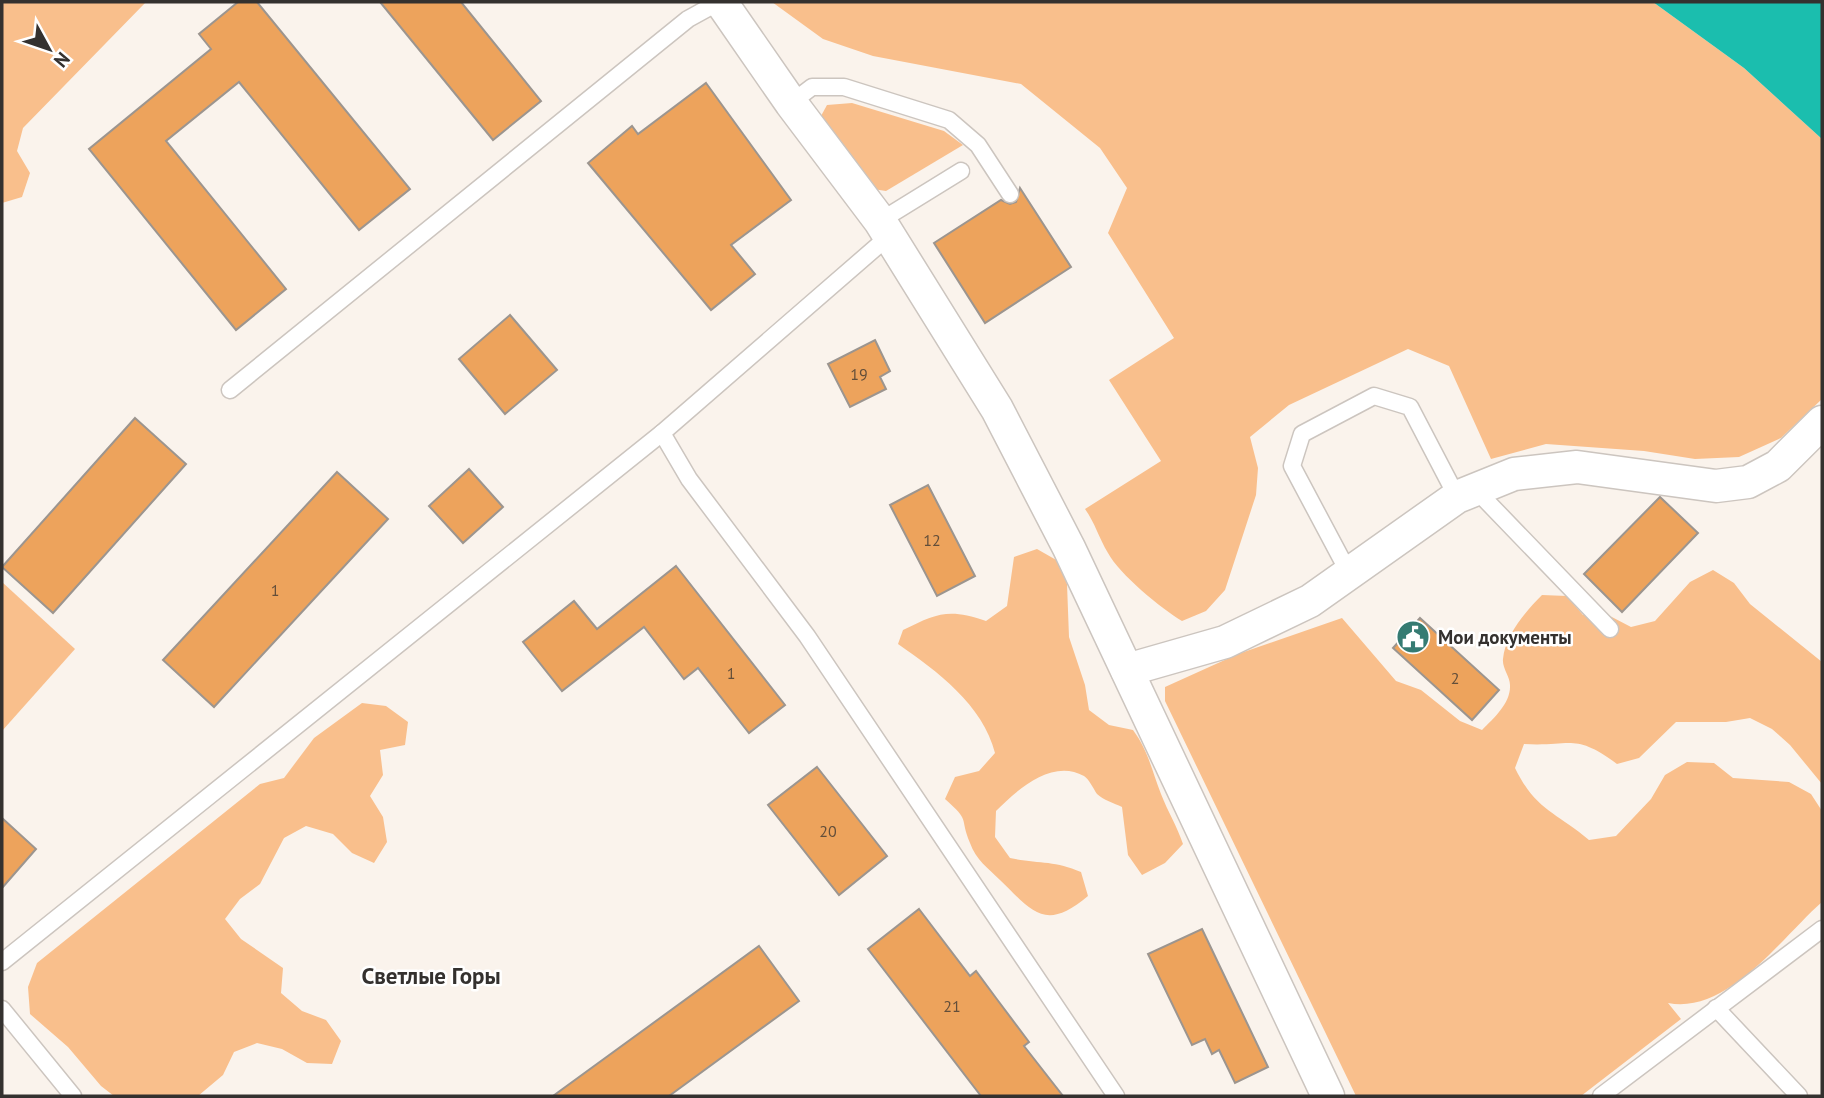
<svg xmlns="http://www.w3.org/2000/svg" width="1824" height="1098" font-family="'PT Sans',sans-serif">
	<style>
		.green { fill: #f9bf8c }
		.water { fill: #1bbeae }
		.building { fill: #eda35c; stroke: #9c958f; stroke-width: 2 }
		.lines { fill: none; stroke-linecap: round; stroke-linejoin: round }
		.service-casing { stroke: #ccc5bf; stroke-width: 19 }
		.minor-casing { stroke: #ccc5bf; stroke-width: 35 }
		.service { stroke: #fff; stroke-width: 16 }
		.minor { stroke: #fff; stroke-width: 32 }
		.labels { text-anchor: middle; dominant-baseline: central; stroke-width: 5; stroke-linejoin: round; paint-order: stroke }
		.number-label { font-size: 16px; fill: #624e3a }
		.poi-label { font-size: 19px; font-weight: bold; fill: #34312f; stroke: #fff; text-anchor: start }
		.quarter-label { font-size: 23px; font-weight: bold; fill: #34312f; stroke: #fff }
	</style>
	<rect width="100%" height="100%" fill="#faf3ec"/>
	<g class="green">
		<polygon points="2,2 146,2 23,128 17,151 30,173 22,197 2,203"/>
		<path d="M772 2H1653L1744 68 1822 139V399L1781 438 1739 457 1695 459 1644 451 1546 444 1491 459 1449 366 1408 349 1289 405 1250 437 1258 468 1256 495 1225 590 1206 611 1182 621C1162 609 1119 574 1108 553 1099 538 1095 523 1085 509L1161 461 1109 380 1174 338 1108 233 1127 188 1100 148 1021 84 873 56 823 39Z"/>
		<polygon points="852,103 944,131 963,145 886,191 873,189 821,116 827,105"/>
		<path d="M1037 549 1058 561 1067 584 1069 637 1085 685 1089 710 1109 725 1133 730C1148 750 1152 771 1161 794 1168 812 1177 826 1183 844L1165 863 1142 875 1128 855 1122 807C1114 803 1103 800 1097 794 1093 788 1089 779 1084 776 1052 758 1017 790 996 811L995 837 1010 858C1038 864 1054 860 1081 872L1088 896C1045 932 1033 912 1000 880 988 868 976 860 970 843 959 816 971 822 945 799L955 777 979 771 995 753C983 705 937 671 898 644L903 630C937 613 949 608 986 621L1007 606 1014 557Z"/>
		<path d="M1713 570 1734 583 1750 604 1822 662V784L1790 745 1772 729 1750 718 1726 722H1676L1639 758 1617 764C1574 732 1571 747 1524 744L1515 768C1536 811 1556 812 1589 840L1616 836 1651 799 1665 775 1687 762 1714 763 1733 778 1789 782 1811 794 1822 811V902C1783 936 1728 1015 1668 1003L1681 1019 1581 1096H1356L1165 701V687L1238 654 1342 618 1396 681 1421 690 1460 721 1482 730C1494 718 1511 703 1510 685 1510 677 1502 668 1503 659 1505 635 1526 611 1542 595L1567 596 1583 615H1608L1631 627 1655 621 1690 582Z"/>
		<polygon points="2,582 75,649 2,731"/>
		<polygon points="362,703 386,706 408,722 405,745 380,750 383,775 370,796 383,817 387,842 374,863 352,853 333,834 306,826 284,838 260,884 240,899 225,919 241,939 283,968 281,993 302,1011 326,1020 341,1041 332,1064 307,1063 282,1049 257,1043 234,1052 223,1075 198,1096 114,1096 101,1086 68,1047 30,1014 28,987 37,963 260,784 284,778 314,738"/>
	</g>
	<polygon class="water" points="1653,2 1822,2 1822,139 1744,68"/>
	<g class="building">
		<polygon points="238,2 257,2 410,189 359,230 239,82 166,141 286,289 236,330 89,149 211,49 199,34"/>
		<polygon points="380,2 461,2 541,101 493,140"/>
		<polygon points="706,83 791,200 731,245 755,274 711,310 588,163 632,126 638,134"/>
		<polygon points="1020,188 1071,267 985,323 934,243 1001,200 1010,204 1016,202"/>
		<polygon points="510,315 557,370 505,414 459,359"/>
		<polygon points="875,340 890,371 880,377 886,389 850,407 828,364"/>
		<polygon points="135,418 186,464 53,613 2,567"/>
		<polygon points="469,469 503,507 463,543 429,506"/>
		<polygon points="337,472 388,519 214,707 163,660"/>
		<polygon points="928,485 975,576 937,596 890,505"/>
		<polygon points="1660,497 1698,533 1622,612 1584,574"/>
		<polygon points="676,566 785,705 749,733 698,668 684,679 644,627 562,691 523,642 574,601 597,629"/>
		<polygon points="1420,618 1499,690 1472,720 1393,648"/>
		<polygon points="817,767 887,856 839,895 768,805"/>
		<polygon points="2,818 36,849 2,888"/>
		<polygon points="919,909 970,976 976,971 996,998 1029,1042 1024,1046 1063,1096 981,1096 868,949"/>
		<polygon points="1202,929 1268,1067 1235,1083 1219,1050 1212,1054 1205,1039 1192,1045 1148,954"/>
		<polygon points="759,946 799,1001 669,1096 553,1096"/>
	</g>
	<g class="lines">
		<defs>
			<g id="service">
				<polyline points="791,103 812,87 844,87 949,120 978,145 1010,194"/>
				<polyline points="880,221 961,171"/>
				<polyline points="230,390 688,19 719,2"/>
				<polyline points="662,433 689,479 807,636 1116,1096"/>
				<polyline points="1474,488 1610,629"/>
				<polyline points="1350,575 1292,466 1302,434 1374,396 1410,407 1457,497"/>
				<polyline points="2,962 662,433 889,236"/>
				<polyline points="1716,1008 1799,1096"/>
				<polyline points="2,1009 73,1096"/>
				<polyline points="1601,1096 1822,929"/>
			</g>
			<g id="minor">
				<polyline points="721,2 791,103 880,221 997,409 1069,548 1328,1096"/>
				<polyline points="1127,670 1225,642 1310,601 1457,497 1514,474 1577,467 1716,486 1748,482 1778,466 1822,422"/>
			</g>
		</defs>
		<use href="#service" class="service-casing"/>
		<use href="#minor" class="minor-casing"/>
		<use href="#service" class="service"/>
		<use href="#minor" class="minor"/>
	</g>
	<defs>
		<symbol id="civic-disc" viewBox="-11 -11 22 22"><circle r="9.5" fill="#357b72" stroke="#fff"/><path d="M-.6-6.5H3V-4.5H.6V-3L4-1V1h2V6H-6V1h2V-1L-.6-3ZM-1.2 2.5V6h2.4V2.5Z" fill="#fff"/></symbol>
	</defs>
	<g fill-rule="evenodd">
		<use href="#civic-disc" x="1394" y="618" width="38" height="38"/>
	</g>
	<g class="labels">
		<g class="number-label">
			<text x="859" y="374">19</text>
			<text x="932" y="540">12</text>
			<text x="275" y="590">1</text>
			<text x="731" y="673">1</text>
			<text x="1455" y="678">2</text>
			<text x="828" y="831">20</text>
			<text x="952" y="1006">21</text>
		</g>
		<g class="poi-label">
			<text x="1438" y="637">Мои документы</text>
		</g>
		<g class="quarter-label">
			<text x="431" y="975">Светлые Горы</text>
		</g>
	</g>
	<rect width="1824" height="1098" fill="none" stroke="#34312f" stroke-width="7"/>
	<g transform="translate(49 49) rotate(130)" stroke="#ffffff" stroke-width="5" paint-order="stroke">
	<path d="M0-5L12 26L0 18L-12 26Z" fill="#34312f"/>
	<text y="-10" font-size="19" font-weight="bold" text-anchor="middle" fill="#34312f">N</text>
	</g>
</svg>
